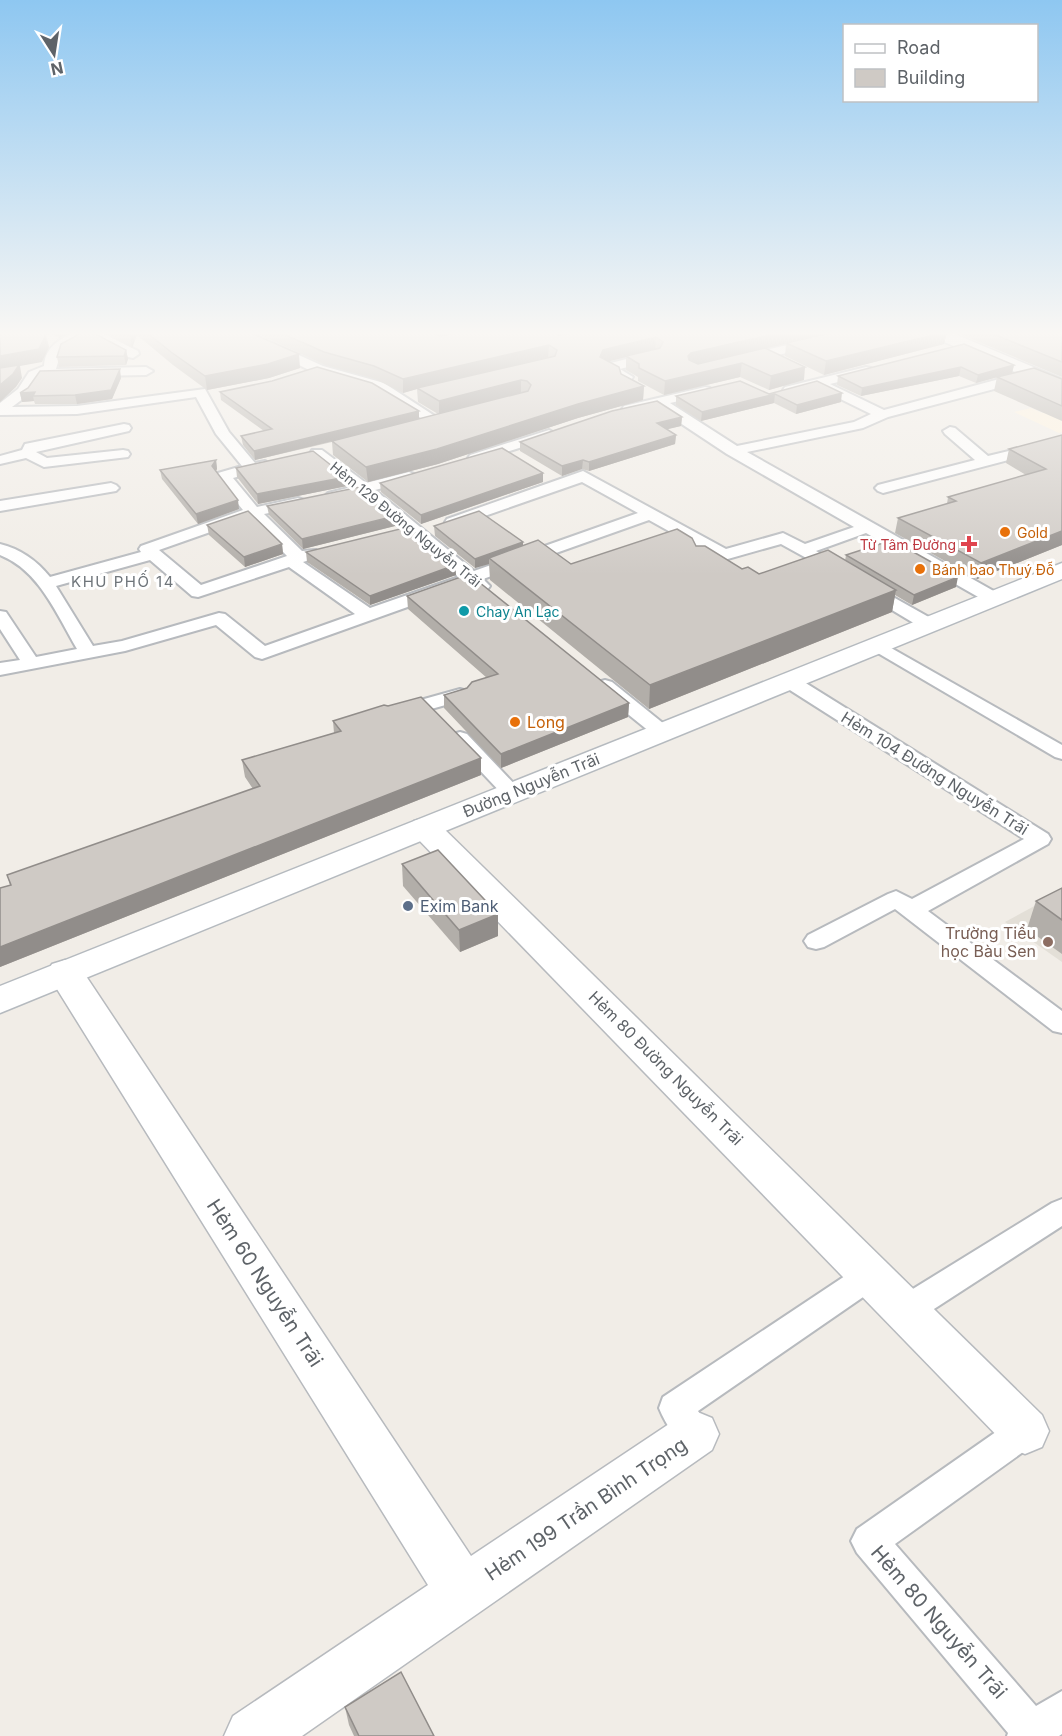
<svg xmlns="http://www.w3.org/2000/svg" width="1062" height="1736" font-family="Inter,sans-serif">
	<style>
		.commercial { fill: #fff3dd }
		.education { fill: #e3dfd7 }
		.lines { fill: none; stroke-linecap: round; stroke-linejoin: round }
		.service-casing { stroke: #b7babe; stroke-width: 4 }
		.minor-casing { stroke: #b7babe; stroke-width: 3 }
		.tertiary-casing { stroke: #b7babe; stroke-width: 3 }
		.secondary-casing { stroke: #b5babf; stroke-width: 3 }
		.service { fill: #fff; fill-rule: evenodd }
		.minor { fill: #fff; fill-rule: evenodd }
		.tertiary { fill: #fff; fill-rule: evenodd }
		.secondary { fill: #fff; fill-rule: evenodd }
		.wall { fill: #b2aea9 }
		.shaded-wall { fill: #918d8a }
		.building { fill: #cfcac5; stroke: #918d8a; stroke-width: 1.5 }
		.food-dot { fill: #e8710a; stroke: #fff; stroke-width: 2 }
		.health-dot { fill: #e0444e; stroke: #fff; stroke-width: 2 }
		.culture-dot { fill: #0f9aa8; stroke: #fff; stroke-width: 2 }
		.service-dot { fill: #5c6f8a; stroke: #fff; stroke-width: 2 }
		.education-dot { fill: #8d6e63; stroke: #fff; stroke-width: 2 }
		.labels { text-anchor: middle; dominant-baseline: central; stroke-width: 6; stroke-linejoin: round; paint-order: stroke }
		.far-street-label { font-size: 14px; fill: #5e6368; stroke: #fff }
		.far-food-label { font-size: 14px; fill: #c56008; stroke: #fff; text-anchor: start }
		.far-health-label { font-size: 14px; fill: #be3a42; stroke: #fff; text-anchor: end }
		.far-culture-label { font-size: 14px; fill: #0d838f; stroke: #fff; text-anchor: start }
		.far-neighbourhood-label { font-size: 15px; letter-spacing: 1.5px; fill: #6f757a; stroke: #fff }
		.food-label { font-size: 16px; fill: #c56008; stroke: #fff; text-anchor: start }
		.street-label { font-size: 16px; fill: #5e6368; stroke: #fff }
		.service-label { font-size: 16px; fill: #4e5e75; stroke: #fff; text-anchor: start }
		.education-label { font-size: 16px; fill: #785e54; stroke: #fff; text-anchor: end }
		.near-street-label { font-size: 20px; fill: #5e6368; stroke: #fff }
	</style>
	<rect width="100%" height="100%" fill="#f1ede7"/>
	<polygon class="commercial" points="1062,407 1062,432 1059,433 1014,412 1031,408 1042,413"/>
	<polygon class="education" points="1062,891 1062,962 1005,922"/>
	<g class="lines">
		<defs>
			<g id="service">
				<path d="M77 332H94L61 352 56 369 146 367 153 371 146 375 41 377 28 395 12 407 77 406 205 389 229 432 255 463 265 461 272 465 270 468 233 478 257 507 298 498 304 500 306 503 304 506 264 514 302 551 316 550 318 554 316 558 303 562 370 608 459 577 360 494 333 501 328 499 325 496 328 493 352 487 312 456 310 453 312 450H322L366 483 409 472 414 474 417 477 414 480 375 490 474 571 638 513 582 482 459 525 453 527 445 522 447 519 583 471 726 549 783 533 805 544 854 527 727 454 656 407 629 413 622 409 624 406 705 387 710 388 712 391 710 394 670 403 737 446 854 422 871 414 816 387 790 394 783 390 785 387 866 367 871 368 873 371 871 374 830 384 884 410 1018 374H1028L1030 377 1028 380 888 417 863 428 747 452 999 594 1002 598 999 602H987L866 533 816 551 845 567 847 571 839 576 781 544 710 564 704 563 702 559 710 554 649 520 483 579 490 586 487 590H475L469 585 262 659 255 657 216 625 125 651 0 675V663L20 660 0 629V611L6 612 36 657 77 649C57 615 39 570 0 555V544C21 549 37 561 50 577L141 552 139 549 141 546 243 510 215 476 218 473 242 466 216 434 196 397 77 414 0 415V403L18 389 29 372 44 366C45 347 60 338 77 332ZM250 518 287 556 201 585 159 550ZM150 560 192 596 198 597 289 567 355 614 265 646 225 614 219 613 122 641 93 646 56 586Z"/>
				<polygon points="100,332 138,351 139,354 133,358 128,357 96,339 94,336"/>
				<polygon points="233,332 248,332 323,366 384,383 444,422 437,426 432,425 374,389 313,372"/>
				<polygon points="845,332 865,332 863,335 744,363 738,359 739,356"/>
				<polygon points="654,352 660,356 659,359 620,369 633,377 631,380 621,380 601,368 603,365"/>
				<polygon points="124,424 129,425 131,428 129,431 36,452 47,458 123,450 128,451 130,454 128,457 44,467 26,458 0,464 0,456 22,450 25,444"/>
				<polygon points="950,427 955,428 988,456 1062,438 1062,446 883,493 878,491 875,488 878,485 975,460 945,434 943,431"/>
				<polygon points="549,430 556,434 554,437 475,462 468,458 470,455"/>
				<polygon points="111,483 116,485 119,488 116,491 0,511 0,501"/>
				<polygon points="868,583 934,620 937,624 934,628 922,628 862,592 859,588 862,584"/>
				<polygon points="877,640 1062,745 1062,759 1055,757 871,649 868,645 871,641"/>
				<polygon points="789,675 796,677 1048,834 1051,839 1048,844 928,911 1062,1011 1062,1033 1053,1031 895,909 824,947 816,949 808,947 804,941 808,935 888,894 896,891 912,899 1024,839 782,685 780,681 782,677"/>
				<polygon points="605,680 612,682 669,728 672,732 669,736 655,736 598,690 595,686 598,682"/>
				<polygon points="460,689 467,691 470,695 467,699 399,718 392,716 389,712 392,708"/>
				<polygon points="460,732 467,734 519,789 523,793 519,797 512,799 505,797 453,742 450,738 453,734"/>
				<polygon points="1062,1199 1062,1226 917,1320 906,1324 895,1320 891,1310 895,1300 1052,1203"/>
				<path d="M871 1262 882 1266 886 1275 882 1284 698 1411 712 1434 707 1445 695 1450C677 1443 666 1425 659 1408L663 1397 860 1266Z"/>
				<polygon points="1025,1415 1037,1420 1042,1431 1037,1442 895,1544 1036,1706 1062,1691 1062,1734 1059,1736 1007,1736 1008,1733 857,1553 851,1541 857,1529 1013,1420"/>
			</g>
			<g id="minor">
				<polygon points="425,818 436,821 1042,1415 1049,1431 1042,1447 1025,1454 1008,1447 414,835 409,828 414,821"/>
				<polygon points="65,960 78,964 471,1556 678,1418 695,1411 712,1418 719,1434 712,1450 302,1736 224,1736 233,1716 428,1585 47,973 52,964"/>
			</g>
			<polygon id="tertiary" points="927,332 950,332 1062,379 1062,392 930,336"/>
			<polygon id="secondary" points="1062,563 1062,579 0,1013 0,986"/>
		</defs>
		<use href="#service" class="service-casing"/>
		<use href="#minor" class="minor-casing"/>
		<use href="#tertiary" class="tertiary-casing"/>
		<use href="#secondary" class="secondary-casing"/>
		<use href="#service" class="service"/>
		<use href="#minor" class="minor"/>
		<use href="#tertiary" class="tertiary"/>
		<use href="#secondary" class="secondary"/>
	</g>
	<g class="wall">
		<polygon points="49,332 73,332 59,338"/>
		<polygon points="103,332 553,332 558,335 560,335 555,332 947,332 944,344 824,375 785,356 786,343 765,348 804,380 769,390 740,377 664,395 638,381 638,377 626,370 626,357 609,361 621,374 644,386 643,400 578,418 438,464 368,482 333,455 332,442 255,460 243,445 241,436 264,431 221,400 220,392 419,411 419,419 438,414 418,402 417,389 403,393 375,379 325,365 258,334 251,333 300,368 269,378 207,390 173,365 137,335 132,348"/>
		<polygon points="955,332 1062,332 1062,377"/>
		<polygon points="964,344 1014,365 1012,373 976,383 959,376 861,396 837,385 838,376"/>
		<polygon points="126,350 128,359 126,365 59,367 57,357"/>
		<polygon points="997,377 1062,379 1062,421 994,391"/>
		<polygon points="121,378 112,399 77,404 35,404 34,401 22,402 20,393"/>
		<polygon points="769,394 841,402 796,414 774,403 701,421 676,405 676,396"/>
		<polygon points="682,417 681,426 667,429 676,435 675,444 589,471 582,469 562,476 520,451 520,442"/>
		<polygon points="1062,435 1062,545 977,579 895,533 898,518 947,504 948,497 1026,475 1006,463 1009,449"/>
		<polygon points="216,460 217,469 216,471 239,509 198,524 162,479 160,470"/>
		<polygon points="236,468 346,477 347,486 258,504 237,477"/>
		<polygon points="543,482 421,524 381,492 380,483"/>
		<polygon points="267,506 395,526 303,549 269,515"/>
		<polygon points="207,525 282,544 283,554 245,567 209,535"/>
		<polygon points="434,526 523,542 523,546 571,564 696,546 742,569 759,574 845,561 846,555 956,587 912,605 895,595 892,612 649,709 490,580 489,564 475,568 435,536"/>
		<polygon points="306,552 455,565 456,575 370,605 307,562"/>
		<polygon points="407,596 629,703 628,717 501,768 444,708 444,695 467,688 487,678 408,609"/>
		<polygon points="333,721 481,758 481,775 0,967 0,888 10,885 7,875 253,789 245,777 242,760 334,733"/>
		<polygon points="402,864 498,936 460,952 403,886"/>
		<polygon points="1062,888 1062,954 1027,929 1036,901"/>
		<polygon points="345,1707 434,1736 354,1736 349,1725"/>
	</g>
	<g class="shaded-wall">
		<polygon points="58,332 73,332 59,338"/>
		<polygon points="131,332 136,332 137,335 132,348 130,335"/>
		<polygon points="431,332 465,332 436,338"/>
		<polygon points="783,332 837,332 690,366 688,356 691,353"/>
		<polygon points="947,332 944,344 824,375 826,361"/>
		<polygon points="46,334 49,347 42,362 20,366 22,378 16,387 0,402 0,356"/>
		<polygon points="656,337 655,350 602,363 600,357 603,350"/>
		<polygon points="549,345 548,358 417,388 417,389 403,393 403,379"/>
		<polygon points="126,350 128,359 126,365 124,356"/>
		<polygon points="299,354 300,368 269,378 207,390 205,376"/>
		<polygon points="742,363 740,377 664,395 665,381"/>
		<polygon points="1014,365 1012,373 976,383 978,375"/>
		<polygon points="805,367 804,380 769,390 771,376"/>
		<polygon points="961,367 959,376 861,396 862,388"/>
		<polygon points="120,369 121,378 112,399 77,404 75,395"/>
		<polygon points="521,380 521,394 439,415 439,401"/>
		<polygon points="644,386 643,400 578,418 438,464 368,482 366,467 578,404"/>
		<polygon points="35,392 33,396 34,401 22,402 20,393"/>
		<polygon points="842,393 841,402 796,414 797,405"/>
		<polygon points="775,394 774,403 701,421 702,412"/>
		<polygon points="419,411 419,420 255,460 254,451"/>
		<polygon points="682,417 681,426 656,432 657,423"/>
		<polygon points="676,435 675,444 589,471 589,462"/>
		<polygon points="216,460 217,469 213,475 212,466"/>
		<polygon points="583,460 582,469 562,476 562,466"/>
		<polygon points="543,473 543,482 421,524 421,515"/>
		<polygon points="346,477 347,486 258,504 257,494"/>
		<polygon points="238,500 239,509 198,524 196,514"/>
		<polygon points="395,516 395,526 303,549 302,539"/>
		<polygon points="1062,531 1062,545 977,579 981,563"/>
		<polygon points="523,542 523,551 489,558 489,564 475,568 475,559"/>
		<polygon points="282,544 283,554 245,567 244,557"/>
		<polygon points="455,565 456,575 370,605 370,596"/>
		<polygon points="958,577 956,587 912,605 914,595"/>
		<polygon points="896,590 892,612 649,709 650,685"/>
		<polygon points="629,703 628,717 501,768 501,754"/>
		<polygon points="481,758 481,775 0,967 0,947"/>
		<polygon points="498,914 498,936 460,952 459,930"/>
	</g>
	<g class="building">
		<polygon points="0,332 42,332 46,334 39,349 0,356"/>
		<polygon points="83,332 92,332 126,350 124,356 57,357 61,344"/>
		<polygon points="146,332 249,332 299,354 268,364 205,376 171,352"/>
		<polygon points="279,332 433,332 440,336 460,332 553,332 558,335 569,334 570,332 783,332 691,353 688,356 689,360 698,364 765,348 805,367 771,376 742,363 665,381 639,368 639,364 626,356 660,348 663,342 656,337 603,350 600,357 619,367 621,374 644,386 578,404 437,449 366,467 332,441 528,391 531,385 527,381 521,380 439,401 417,388 555,356 557,350 549,345 403,379 374,366 324,352"/>
		<polygon points="834,332 946,332 826,361 786,343"/>
		<polygon points="988,332 1062,332 1062,362"/>
		<polygon points="964,344 1014,365 978,375 961,367 862,388 838,376"/>
		<polygon points="19,365 13,374 0,385 0,368"/>
		<polygon points="317,367 372,383 419,411 254,451 241,436 272,429 220,392 272,381"/>
		<polygon points="1034,368 1062,379 1062,406 997,377"/>
		<polygon points="120,369 111,390 75,395 33,396 35,392 20,393 28,388 40,371"/>
		<polygon points="740,381 769,394 817,381 842,393 797,405 775,394 702,412 676,396"/>
		<polygon points="657,401 682,417 657,423 676,435 589,462 583,460 562,466 520,442 612,411"/>
		<polygon points="1062,435 1062,531 981,563 898,518 956,501 948,497 1046,469 1009,449"/>
		<polygon points="502,448 543,473 421,515 380,483"/>
		<polygon points="313,451 346,477 257,494 236,468"/>
		<polygon points="216,460 212,466 238,500 196,514 160,470"/>
		<polygon points="360,487 395,516 302,539 267,506"/>
		<polygon points="248,511 282,544 244,557 207,525"/>
		<polygon points="479,511 523,542 475,559 434,526"/>
		<polygon points="408,527 455,565 370,596 306,552"/>
		<polygon points="677,529 692,538 696,546 705,546 742,569 748,567 759,574 828,550 896,590 650,685 489,558 538,540 571,564"/>
		<polygon points="892,540 958,577 914,595 846,555"/>
		<polygon points="469,574 629,703 501,754 444,695 467,688 472,682 498,674 407,596"/>
		<polygon points="421,697 481,758 0,947 0,888 11,885 7,875 260,786 242,760 341,731 333,721 384,705 388,706"/>
		<polygon points="438,850 498,914 459,930 402,864"/>
		<polygon points="1062,888 1062,920 1036,901"/>
		<polygon points="401,1672 434,1736 359,1736 345,1707"/>
	</g>
	<linearGradient id="sky" x2="0" y2="1"><stop stop-color="#8ec7f1"/><stop offset="0.58" stop-color="#f9f7f4"/><stop offset="1" stop-color="#f9f7f4" stop-opacity="0"/></linearGradient>
	<rect width="1062" height="575" fill="url(#sky)"/>
	<g class="food-dot">
		<circle cx="1005" cy="532" r="6"/>
		<circle cx="920" cy="569" r="6"/>
		<circle cx="515" cy="722" r="6"/>
	</g>
	<path class="health-dot" d="M966 535h6v6h6v6h-6v6h-6v-6h-6v-6h6z"/>
	<circle class="culture-dot" cx="464" cy="611" r="6"/>
	<circle class="service-dot" cx="408" cy="906" r="6"/>
	<circle class="education-dot" cx="1048" cy="942" r="6"/>
	<g class="labels">
		<g class="far-street-label">
			<text transform="translate(406 524) rotate(39)">Hẻm 129 Đường Nguyễn Trãi</text>
		</g>
		<g class="far-food-label">
			<text x="1017" y="532">Gold</text>
			<text x="932" y="569">Bánh bao Thuý Đỗ</text>
		</g>
		<g class="far-health-label">
			<text x="956" y="544">Từ Tâm Đường</text>
		</g>
		<g class="far-culture-label">
			<text x="476" y="611">Chay An Lạc</text>
		</g>
		<g class="far-neighbourhood-label">
			<text x="123" y="581">KHU PHỐ 14</text>
		</g>
		<g class="food-label">
			<text x="527" y="722">Long</text>
		</g>
		<g class="street-label">
			<text transform="translate(935 773) rotate(32)">Hẻm 104 Đường Nguyễn Trãi</text>
			<text transform="translate(531 785) rotate(-22)">Đường Nguyễn Trãi</text>
			<text transform="translate(666 1068) rotate(45)">Hẻm 80 Đường Nguyễn Trãi</text>
		</g>
		<g class="service-label">
			<text x="420" y="906">Exim Bank</text>
		</g>
		<g class="education-label">
			<text x="1036" y="933">Trường Tiểu<tspan x="1036" dy="18">học Bàu Sen</tspan></text>
		</g>
		<g class="near-street-label">
			<text transform="translate(265 1283) rotate(57)">Hẻm 60 Nguyễn Trãi</text>
			<text transform="translate(586 1509) rotate(-34)">Hẻm 199 Trần Bình Trọng</text>
			<text transform="translate(939 1622) rotate(49)">Hẻm 80 Nguyễn Trãi</text>
		</g>
	</g>
	<rect x="843" y="24" width="195" height="78" fill="#ffffff" stroke="#bfc1c3" stroke-width="1.5"/>
	<rect x="855" y="44" width="30" height="9" fill="#ffffff" stroke="#bfc1c3" stroke-width="1.5"/>
	<text x="897" y="54" font-size="18" fill="#5e6368">Road</text>
	<rect x="855" y="69" width="30" height="18" fill="#cfcac5" stroke="#bfc1c3" stroke-width="1.5"/>
	<text x="897" y="84" font-size="18" fill="#5e6368">Building</text>
	<g transform="translate(54 54) rotate(168)" stroke="#ffffff" stroke-width="4.5" paint-order="stroke">
	<path d="M0-4.5L10 22L0 15L-10 22Z" fill="#5e6368"/>
	<text y="-9" font-size="16" font-weight="bold" text-anchor="middle" fill="#5e6368">N</text>
	</g>
</svg>
